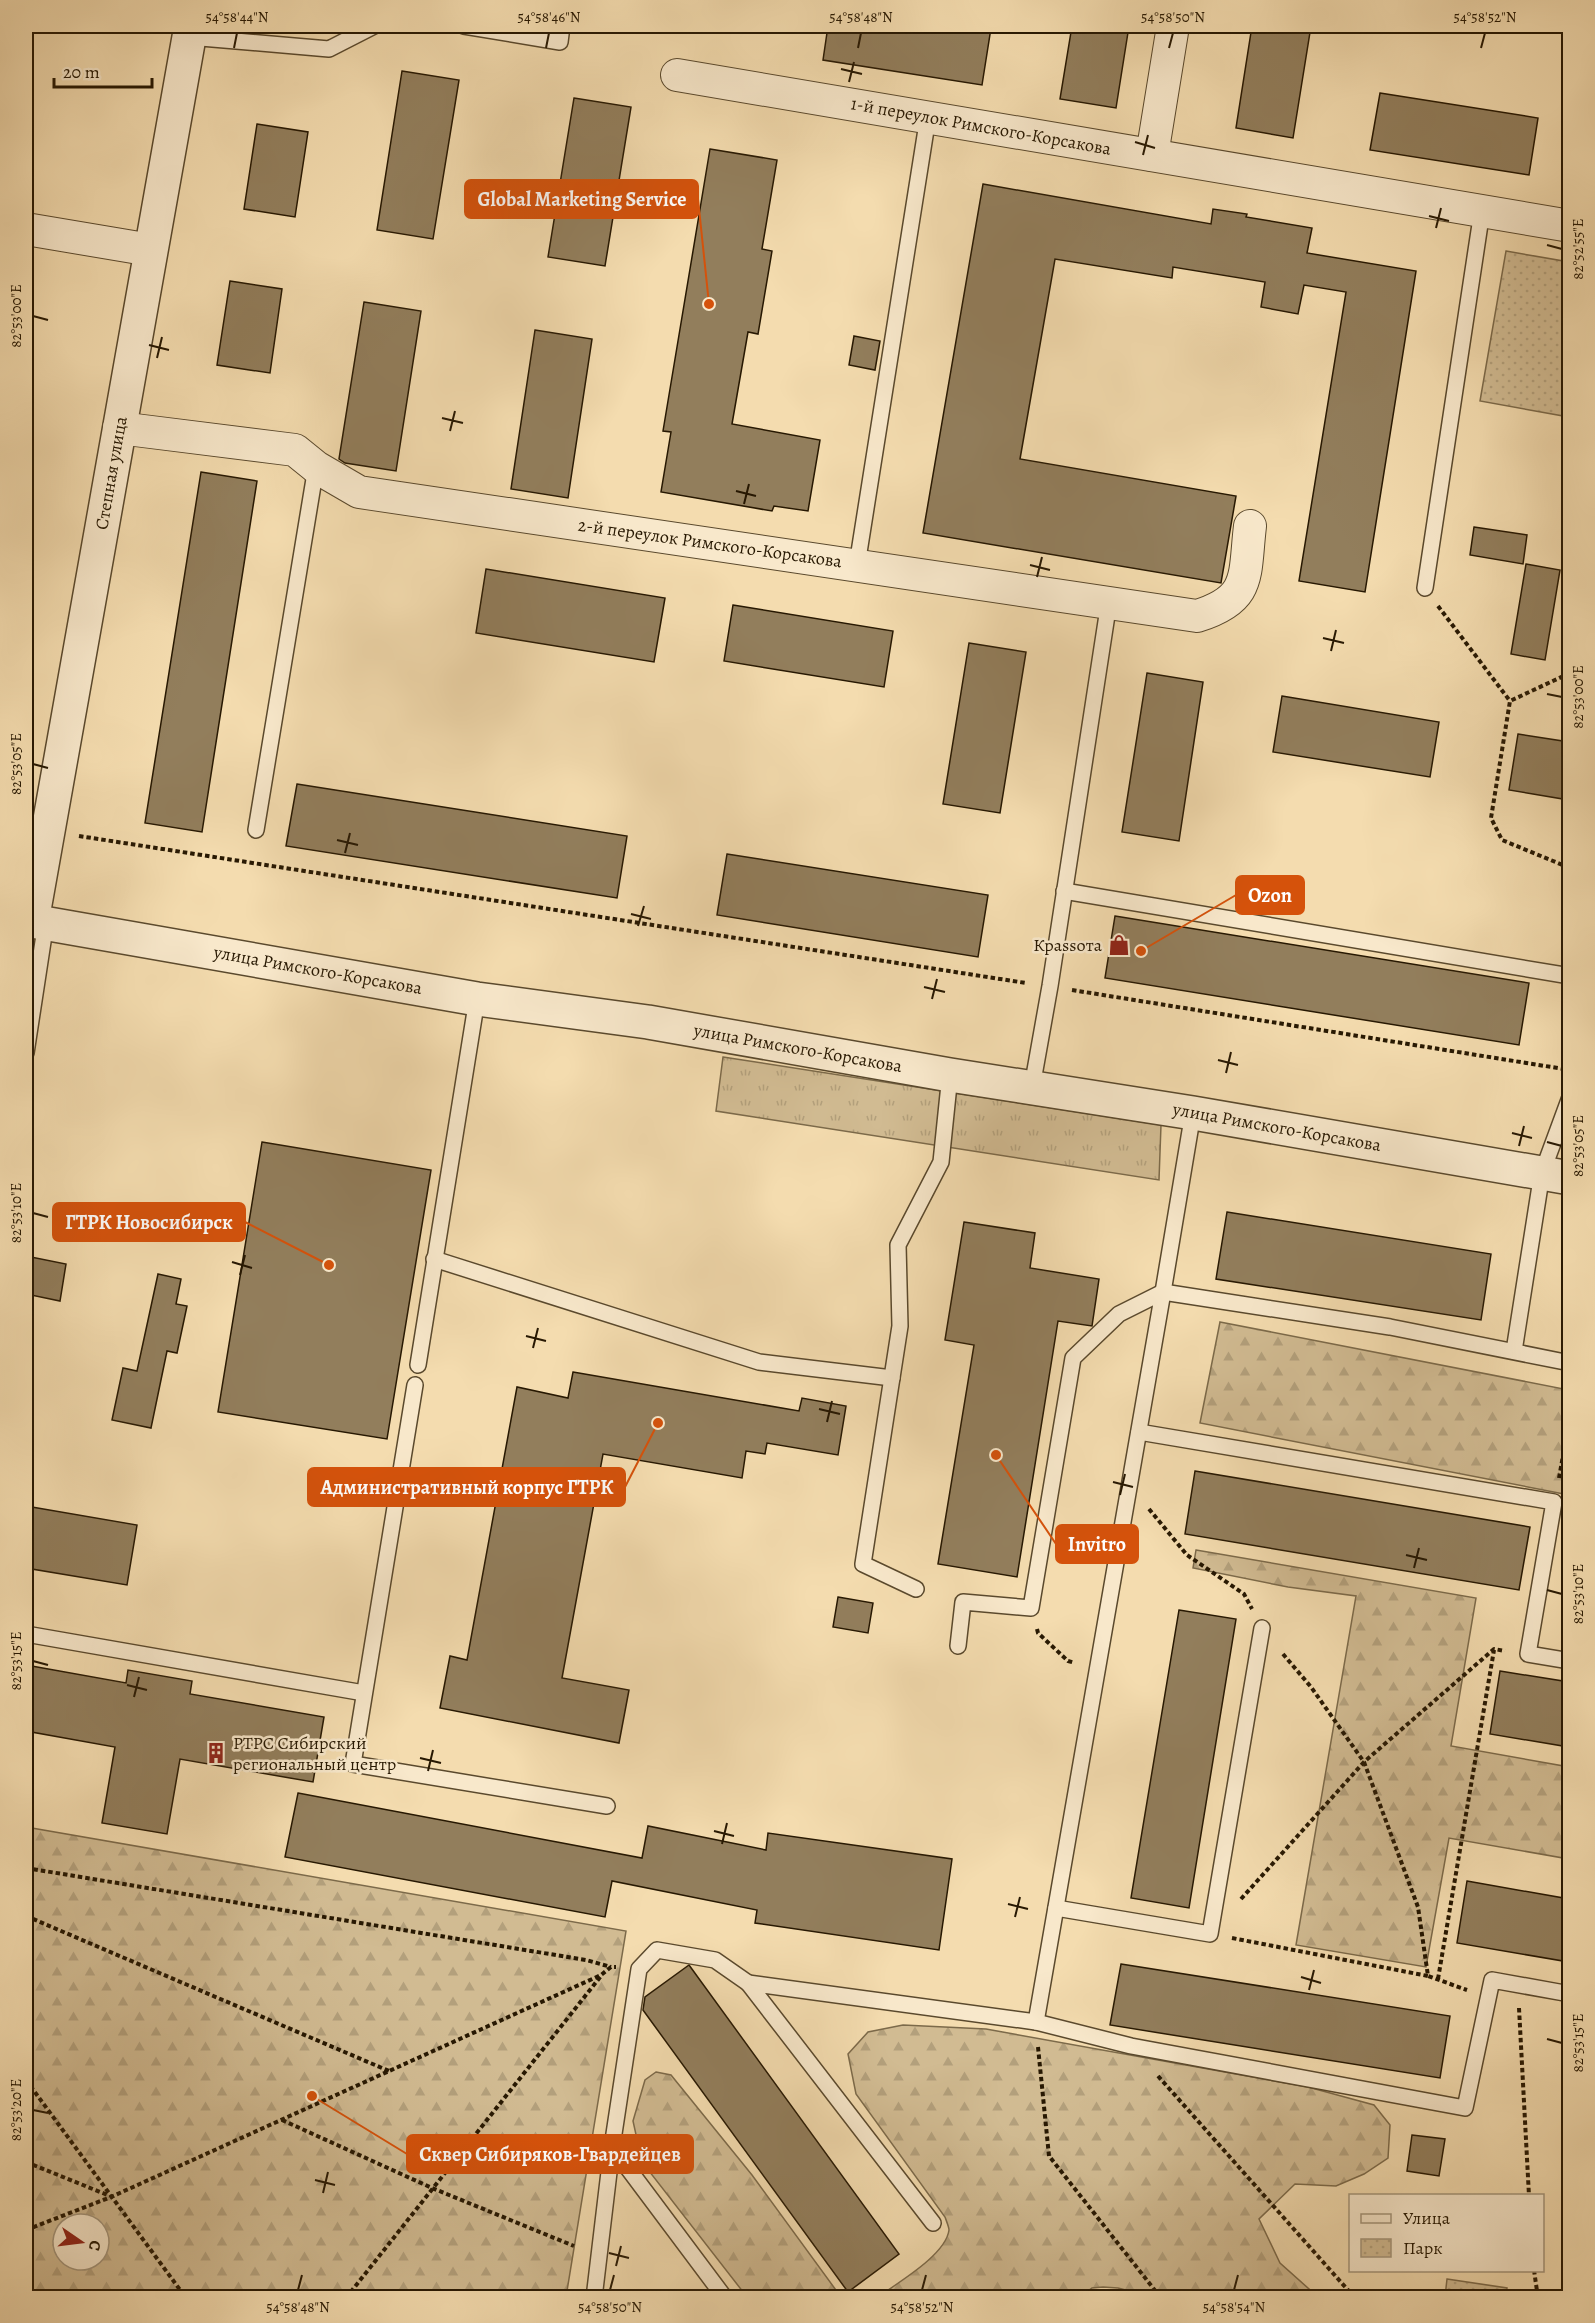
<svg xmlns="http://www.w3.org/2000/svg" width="1595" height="2323" font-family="Alegreya,serif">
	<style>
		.grass { fill: url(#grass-tufts); stroke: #7c6a4a; stroke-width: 1.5 }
		.forest { fill: url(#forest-firs); stroke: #7c6a4a; stroke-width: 1.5; fill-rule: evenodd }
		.park { fill: url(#park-dots); stroke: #7c6a4a; stroke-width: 1.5 }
		.building { fill: #927e5c; stroke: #271802; stroke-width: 1.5 }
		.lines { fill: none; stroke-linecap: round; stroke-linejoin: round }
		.service-casing { stroke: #5a492d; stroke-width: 18 }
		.minor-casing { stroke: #5a492d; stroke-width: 34 }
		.tertiary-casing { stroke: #5a492d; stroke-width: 36 }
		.path { stroke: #271802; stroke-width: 4; stroke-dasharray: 4.5 3; stroke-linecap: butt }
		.service { stroke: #f8e8cb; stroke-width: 15 }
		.minor { stroke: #f8e8cb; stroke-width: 32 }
		.tertiary { stroke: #f8e8cb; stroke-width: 33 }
		.ticks { fill: none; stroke: #271802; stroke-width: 2 }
		.labels { text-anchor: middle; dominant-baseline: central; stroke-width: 5; stroke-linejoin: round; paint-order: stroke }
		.street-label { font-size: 18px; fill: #271802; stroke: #f8e8cb }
		.poi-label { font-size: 18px; fill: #271802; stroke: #f8e8cb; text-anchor: end }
		.leader { fill: none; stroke: #d5520b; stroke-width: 2 }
		.callout-dot { fill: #d5520b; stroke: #f8e8cb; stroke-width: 2 }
		.callout { fill: #d5520b; stroke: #d5520b; stroke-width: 2 }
		.callout-label { font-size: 20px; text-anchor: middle; font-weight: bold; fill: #fff }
		.neatline { fill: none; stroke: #271802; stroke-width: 2 }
		.ticks-label { font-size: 15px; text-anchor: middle; fill: #271802 }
	</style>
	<defs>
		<pattern id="grass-tufts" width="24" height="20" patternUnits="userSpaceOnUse" patternTransform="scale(1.5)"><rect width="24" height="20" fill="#d1bb92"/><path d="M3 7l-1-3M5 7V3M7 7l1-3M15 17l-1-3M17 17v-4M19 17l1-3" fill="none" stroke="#b3a07c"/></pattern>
		<pattern id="forest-firs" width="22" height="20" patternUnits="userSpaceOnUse" patternTransform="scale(1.5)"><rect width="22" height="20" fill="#d1bb92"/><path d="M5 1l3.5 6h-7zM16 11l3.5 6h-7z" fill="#b3a07c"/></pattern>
		<pattern id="park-dots" width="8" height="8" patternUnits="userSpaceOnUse" patternTransform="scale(1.5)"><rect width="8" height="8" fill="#d1bb92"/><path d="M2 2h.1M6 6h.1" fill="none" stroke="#b3a07c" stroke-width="1.8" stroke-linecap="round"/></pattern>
	</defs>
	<rect width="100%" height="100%" fill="#f4dcaf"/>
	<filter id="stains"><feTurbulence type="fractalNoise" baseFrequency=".00333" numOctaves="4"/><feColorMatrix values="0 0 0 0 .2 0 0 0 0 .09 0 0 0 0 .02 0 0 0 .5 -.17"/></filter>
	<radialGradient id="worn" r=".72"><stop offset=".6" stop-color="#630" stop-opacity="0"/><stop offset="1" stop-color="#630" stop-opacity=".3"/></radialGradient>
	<polygon class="grass" points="723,1057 1161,1125 1159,1180 716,1111"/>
	<g class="forest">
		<polygon points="1220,1322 1569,1390 1569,1495 1200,1423"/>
		<polygon points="1196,1550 1476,1598 1451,1746 1569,1767 1569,1859 1449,1838 1426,1967 1296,1945 1356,1596 1288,1587 1193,1568"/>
		<path d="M26 1827 626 1931 566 2297H26ZM63 2224H99V2260H63Z"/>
		<path d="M903 2025 986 2029 1308 2087 1374 2105 1390 2125 1388 2158 1364 2174 1336 2186 1295 2184 1259 2219 1280 2263 1318 2297H1153L1118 2288 1103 2287 1092 2288 1079 2298 878 2297C897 2283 946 2255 949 2230 949 2227 946 2220 945 2217L856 2094 848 2054 868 2032Z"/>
		<polygon points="656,2072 671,2075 752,2175 841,2297 747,2297 642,2162 633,2121 645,2080"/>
	</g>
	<g class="park">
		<polygon points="1506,251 1569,262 1569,417 1480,401"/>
		<polygon points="1447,2279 1507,2288 1506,2297 1445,2297"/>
	</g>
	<g class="building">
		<polygon points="828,26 973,26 991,28 982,85 823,60"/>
		<polygon points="1072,26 1129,26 1116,108 1060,99"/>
		<polygon points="1252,26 1311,26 1293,138 1236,128"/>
		<polygon points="402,71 459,80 433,239 377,230"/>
		<polygon points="1380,93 1538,118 1529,175 1370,150"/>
		<polygon points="574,98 631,107 605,266 548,257"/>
		<polygon points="257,124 308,132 295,217 244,209"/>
		<polygon points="710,149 777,160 762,249 772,251 758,334 748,332 732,424 820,440 808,511 774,506 772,511 661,492 671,432 663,431"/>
		<polygon points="983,184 1211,224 1213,209 1247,214 1246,217 1312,228 1307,253 1416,271 1365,592 1299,581 1346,292 1304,285 1298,314 1261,307 1265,282 1173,267 1172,278 1055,259 1020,459 1236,496 1221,583 923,533"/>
		<polygon points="230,281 282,289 270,373 217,365"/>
		<polygon points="364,302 421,311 396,471 345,463 339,459"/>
		<polygon points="535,330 592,339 568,498 511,489"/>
		<polygon points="854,336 880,341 875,370 849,365"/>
		<polygon points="201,472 257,481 202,832 145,823"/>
		<polygon points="1474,527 1527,535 1523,564 1470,555"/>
		<polygon points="1526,564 1560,570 1545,660 1511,654"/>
		<polygon points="486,569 665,598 654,662 476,633"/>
		<polygon points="733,605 893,631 884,687 724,661"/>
		<polygon points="969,643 1026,652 1000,813 943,804"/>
		<polygon points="1147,673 1203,682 1179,841 1122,832"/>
		<polygon points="1282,696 1439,722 1430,777 1273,752"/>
		<polygon points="1518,734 1569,742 1569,800 1509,790"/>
		<polygon points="297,784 627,836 617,898 286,846"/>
		<polygon points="727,854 988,895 978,957 717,915"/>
		<polygon points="1115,916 1529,983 1519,1045 1105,978"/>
		<polygon points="262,1142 431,1170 387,1439 218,1412"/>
		<polygon points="1227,1212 1491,1254 1481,1320 1216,1279"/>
		<polygon points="964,1222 1035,1233 1030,1268 1099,1279 1092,1326 1058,1321 1017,1577 938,1564 974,1345 945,1340"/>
		<polygon points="26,1256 66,1264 60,1301 26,1294"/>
		<polygon points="158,1274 181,1279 176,1304 187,1306 177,1353 167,1351 151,1428 112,1420 123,1368 137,1371"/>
		<polygon points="573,1372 799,1411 802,1398 846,1406 838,1455 767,1443 765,1454 746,1451 742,1478 603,1454 562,1678 629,1690 619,1743 440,1708 450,1656 467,1660 517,1387 568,1398"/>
		<polygon points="1195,1471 1530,1527 1519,1590 1185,1534"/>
		<polygon points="26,1506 137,1525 127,1585 26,1568"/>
		<polygon points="838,1597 873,1603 868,1633 833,1627"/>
		<polygon points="1179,1610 1236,1619 1189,1908 1131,1898"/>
		<polygon points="26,1665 126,1683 128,1670 192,1681 190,1694 324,1717 313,1782 180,1759 167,1834 102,1823 115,1747 26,1731"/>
		<polygon points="1500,1671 1569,1682 1569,1747 1490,1734"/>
		<polygon points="298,1793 642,1858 648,1826 766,1850 768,1833 952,1859 939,1950 755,1923 757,1910 612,1881 605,1917 285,1857"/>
		<polygon points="1467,1881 1569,1899 1569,1962 1457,1943"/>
		<polygon points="1121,1964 1450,2016 1440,2078 1110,2025"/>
		<polygon points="689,1965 899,2254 848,2292 643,2010 645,1997"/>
		<polygon points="1412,2135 1445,2139 1439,2176 1407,2171"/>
	</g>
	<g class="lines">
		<defs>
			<g id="service">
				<polyline points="464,26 560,42 562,26"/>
				<polyline points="189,37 329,49 374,26"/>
				<polyline points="857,565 928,117"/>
				<polyline points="1425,588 1482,211"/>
				<polyline points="256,830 316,467"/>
				<polyline points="1064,891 1570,976"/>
				<polyline points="26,1053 46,922"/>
				<polyline points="1032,1087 1050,986 1109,602"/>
				<polyline points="1193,1113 1163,1292 1390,1327 1570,1363"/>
				<polyline points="434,1259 759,1362 892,1378"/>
				<polyline points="1514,1351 1542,1173 1570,1097"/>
				<polyline points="418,1365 477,999"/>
				<polyline points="415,1385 353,1764 607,1806"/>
				<polyline points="1139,1432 1554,1502 1528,1654 1570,1661"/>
				<polyline points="916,1589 863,1564 900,1326 898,1245 941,1162 950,1075"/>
				<polyline points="26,1634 364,1693"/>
				<polyline points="958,1646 963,1602 1031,1608 1073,1358 1119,1314 1163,1292 1036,2022"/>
				<polyline points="1056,1908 1210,1934 1262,1628"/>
				<polyline points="612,2147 725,2298"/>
				<polyline points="933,2223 748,1983 1036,2022 1131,2046 1465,2108 1492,1980 1570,1994"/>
				<polyline points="594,2298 612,2147 639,1969 657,1950 715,1960 748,1983"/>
			</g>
			<g id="minor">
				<polyline points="677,75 1570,226"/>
				<polyline points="1152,155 1173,26"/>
				<polyline points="26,229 151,250"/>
				<path d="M119 428 295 450 316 467 359 492 1197 616C1252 599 1244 576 1250 526"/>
			</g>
			<g id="tertiary">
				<polyline points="26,920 477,999 648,1022 950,1075 1193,1113 1570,1178"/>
				<polyline points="32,921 191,26"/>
			</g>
		</defs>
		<use href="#service" class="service-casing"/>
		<use href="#minor" class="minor-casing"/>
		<use href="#tertiary" class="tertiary-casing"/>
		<g class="path">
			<polyline points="1438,606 1510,701"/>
			<polyline points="1570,673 1510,701 1491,818 1502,840 1570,868"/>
			<polyline points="79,836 1026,983"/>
			<polyline points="1072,990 1570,1070"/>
			<polyline points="1559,1478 1570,1417"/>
			<polyline points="1149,1509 1187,1555 1244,1594 1252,1609"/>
			<polyline points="1037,1629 1038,1633 1068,1661 1075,1663"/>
			<polyline points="1283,1654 1311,1687 1364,1762 1418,1907 1428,1976 1467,1990"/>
			<polyline points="26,1868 586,1960 611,1967"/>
			<polyline points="1241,1899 1364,1762 1494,1649 1505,1651"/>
			<polyline points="26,1916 389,2071"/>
			<polyline points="1232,1938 1428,1976"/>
			<polyline points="1438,1979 1494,1650"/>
			<polyline points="1519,2008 1529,2196"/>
			<polyline points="1038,2047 1049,2156 1161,2298"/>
			<polyline points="1158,2076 1355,2298"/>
			<polyline points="26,2080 186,2298"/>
			<polyline points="282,2120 432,2188 574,2246"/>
			<polyline points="26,2162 110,2196"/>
			<polyline points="26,2230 111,2197 601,1975 611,1967 616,1967"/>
			<polyline points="1534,2270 1538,2298"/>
			<polyline points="346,2298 601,1976"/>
		</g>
		<use href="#service" class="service"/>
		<use href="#minor" class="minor"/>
		<use href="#tertiary" class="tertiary"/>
	</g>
	<path class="ticks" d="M234 48 237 33M546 48 549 33M858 48 861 33M1169 48 1173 33M1481 48 1485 33M841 69 862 74M849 82 854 62M1135 142 1155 148M1143 155 1148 135M1429 216 1449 221M1436 228 1441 208M1547 245 1562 249M33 316 48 320M149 345 169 350M157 358 162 337M442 418 463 423M450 431 455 411M736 491 756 496M744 504 749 484M1030 565 1050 570M1037 577 1042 557M1323 638 1344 643M1331 651 1336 630M1547 694 1562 697M33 764 48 768M337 840 358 845M345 853 350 833M631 914 651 919M638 926 644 906M924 987 945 992M932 999 937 979M1218 1060 1238 1065M1226 1073 1231 1052M1512 1133 1532 1138M1547 1142 1562 1146M1519 1146 1524 1126M33 1213 48 1217M232 1262 252 1268M240 1275 245 1255M526 1336 546 1341M533 1348 538 1328M819 1409 840 1414M827 1422 832 1401M1113 1482 1133 1487M1120 1495 1125 1474M1406 1555 1427 1560M1414 1568 1419 1548M1547 1590 1562 1594M33 1661 48 1665M127 1685 147 1690M134 1697 139 1677M420 1758 441 1763M428 1771 433 1750M714 1831 734 1836M722 1844 727 1823M1008 1904 1028 1909M1015 1917 1020 1897M1301 1977 1321 1983M1309 1990 1314 1970M1547 2039 1562 2043M33 2110 48 2113M315 2180 335 2185M323 2193 328 2172M609 2253 629 2258M616 2266 621 2246M298 2290 302 2275M610 2290 614 2275M922 2290 926 2275M1234 2290 1238 2275"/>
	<defs>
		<symbol id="shop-bare" viewBox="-9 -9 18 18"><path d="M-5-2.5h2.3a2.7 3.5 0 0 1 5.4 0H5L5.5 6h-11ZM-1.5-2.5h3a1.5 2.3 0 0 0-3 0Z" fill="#8f2418" stroke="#f8e8cb" stroke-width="2.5" paint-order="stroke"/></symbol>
		<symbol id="building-bare" viewBox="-9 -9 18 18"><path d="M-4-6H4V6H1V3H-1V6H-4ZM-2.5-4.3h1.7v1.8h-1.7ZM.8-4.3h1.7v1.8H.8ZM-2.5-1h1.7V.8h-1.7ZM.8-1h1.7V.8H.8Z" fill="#8f2418" stroke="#f8e8cb" stroke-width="2.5" paint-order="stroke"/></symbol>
	</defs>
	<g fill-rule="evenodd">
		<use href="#shop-bare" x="1104" y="930" width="30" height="30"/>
		<use href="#building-bare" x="201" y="1738" width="30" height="30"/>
	</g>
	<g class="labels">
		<g class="street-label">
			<text transform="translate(981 126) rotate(10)">1-й переулок Римского-Корсакова</text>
			<text transform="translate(111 473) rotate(-80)">Степная улица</text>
			<text transform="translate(710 543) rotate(8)">2-й переулок Римского-Корсакова</text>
			<text transform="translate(318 970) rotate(10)">улица Римского-Корсакова</text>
			<text transform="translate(798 1048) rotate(10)">улица Римского-Корсакова</text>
			<text transform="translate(1277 1127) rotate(10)">улица Римского-Корсакова</text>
		</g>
		<g class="poi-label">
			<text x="1102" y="945">Краssота</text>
			<text x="233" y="1743" text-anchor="start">РТРС Сибирский<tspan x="233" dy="21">региональный центр</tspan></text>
		</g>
	</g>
	<path class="leader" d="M709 304L698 199M1141 951L1236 895M329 1265L245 1222M658 1423L625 1487M996 1455L1056 1544M312 2096L407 2154"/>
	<g class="callout-dot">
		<circle cx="709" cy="304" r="6"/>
		<circle cx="1141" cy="951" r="6"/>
		<circle cx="329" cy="1265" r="6"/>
		<circle cx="658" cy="1423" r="6"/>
		<circle cx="996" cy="1455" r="6"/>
		<circle cx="312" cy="2096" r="6"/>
	</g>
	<g class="callout">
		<rect x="465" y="180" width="233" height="38" rx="6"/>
		<rect x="1236" y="876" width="68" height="38" rx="6"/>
		<rect x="53" y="1203" width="192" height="38" rx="6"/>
		<rect x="308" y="1468" width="317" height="38" rx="6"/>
		<rect x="1056" y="1525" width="82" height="38" rx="6"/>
		<rect x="407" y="2135" width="286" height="38" rx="6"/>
	</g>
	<g class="callout-label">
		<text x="582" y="206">Global Marketing Service</text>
		<text x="1270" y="902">Ozon</text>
		<text x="149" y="1229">ГТРК Новосибирск</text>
		<text x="467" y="1494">Административный корпус ГТРК</text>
		<text x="1097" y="1551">Invitro</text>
		<text x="550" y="2161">Сквер Сибиряков-Гвардейцев</text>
	</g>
	<rect width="1595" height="2323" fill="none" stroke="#f4dcaf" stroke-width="66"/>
	<rect x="1349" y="2194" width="195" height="78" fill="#f8e8cb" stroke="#a4957b" stroke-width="1.5"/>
	<rect x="1361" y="2214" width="30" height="9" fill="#f8e8cb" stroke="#a4957b" stroke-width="1.5"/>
	<text x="1403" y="2224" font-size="18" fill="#271802">Улица</text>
	<rect x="1361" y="2239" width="30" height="18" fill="url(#park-dots)" stroke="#a4957b" stroke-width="1.5"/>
	<text x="1403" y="2254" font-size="18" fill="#271802">Парк</text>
	<g transform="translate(81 2242) rotate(104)"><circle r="28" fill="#f8e8cb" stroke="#a4957b" stroke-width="1.5"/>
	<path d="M0-4.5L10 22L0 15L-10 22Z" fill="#8f2418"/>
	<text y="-9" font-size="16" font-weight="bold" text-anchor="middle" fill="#271802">С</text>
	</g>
	<path d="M54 78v9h98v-9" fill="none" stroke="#271802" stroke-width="3"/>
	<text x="63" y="78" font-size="18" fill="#271802" stroke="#f8e8cb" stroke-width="4.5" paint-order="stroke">20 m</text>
	<rect x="33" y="33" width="1529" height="2257" class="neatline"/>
	<g class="ticks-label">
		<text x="237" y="22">54°58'44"N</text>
		<text x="549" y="22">54°58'46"N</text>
		<text x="861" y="22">54°58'48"N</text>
		<text x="1173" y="22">54°58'50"N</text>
		<text x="1485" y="22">54°58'52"N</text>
		<text transform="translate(1578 249) rotate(-90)" y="5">82°52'55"E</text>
		<text transform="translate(16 316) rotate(-90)" y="5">82°53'00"E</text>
		<text transform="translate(1578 697) rotate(-90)" y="5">82°53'00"E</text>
		<text transform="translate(16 764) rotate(-90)" y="5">82°53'05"E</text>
		<text transform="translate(1578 1146) rotate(-90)" y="5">82°53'05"E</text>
		<text transform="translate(16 1213) rotate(-90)" y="5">82°53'10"E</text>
		<text transform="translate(1578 1594) rotate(-90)" y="5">82°53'10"E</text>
		<text transform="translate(16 1661) rotate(-90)" y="5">82°53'15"E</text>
		<text transform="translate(1578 2043) rotate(-90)" y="5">82°53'15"E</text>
		<text transform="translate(16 2110) rotate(-90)" y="5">82°53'20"E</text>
		<text x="298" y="2312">54°58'48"N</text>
		<text x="610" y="2312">54°58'50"N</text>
		<text x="922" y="2312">54°58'52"N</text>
		<text x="1234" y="2312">54°58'54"N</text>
	</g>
	<rect width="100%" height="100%" filter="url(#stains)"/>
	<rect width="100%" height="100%" fill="url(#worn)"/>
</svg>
